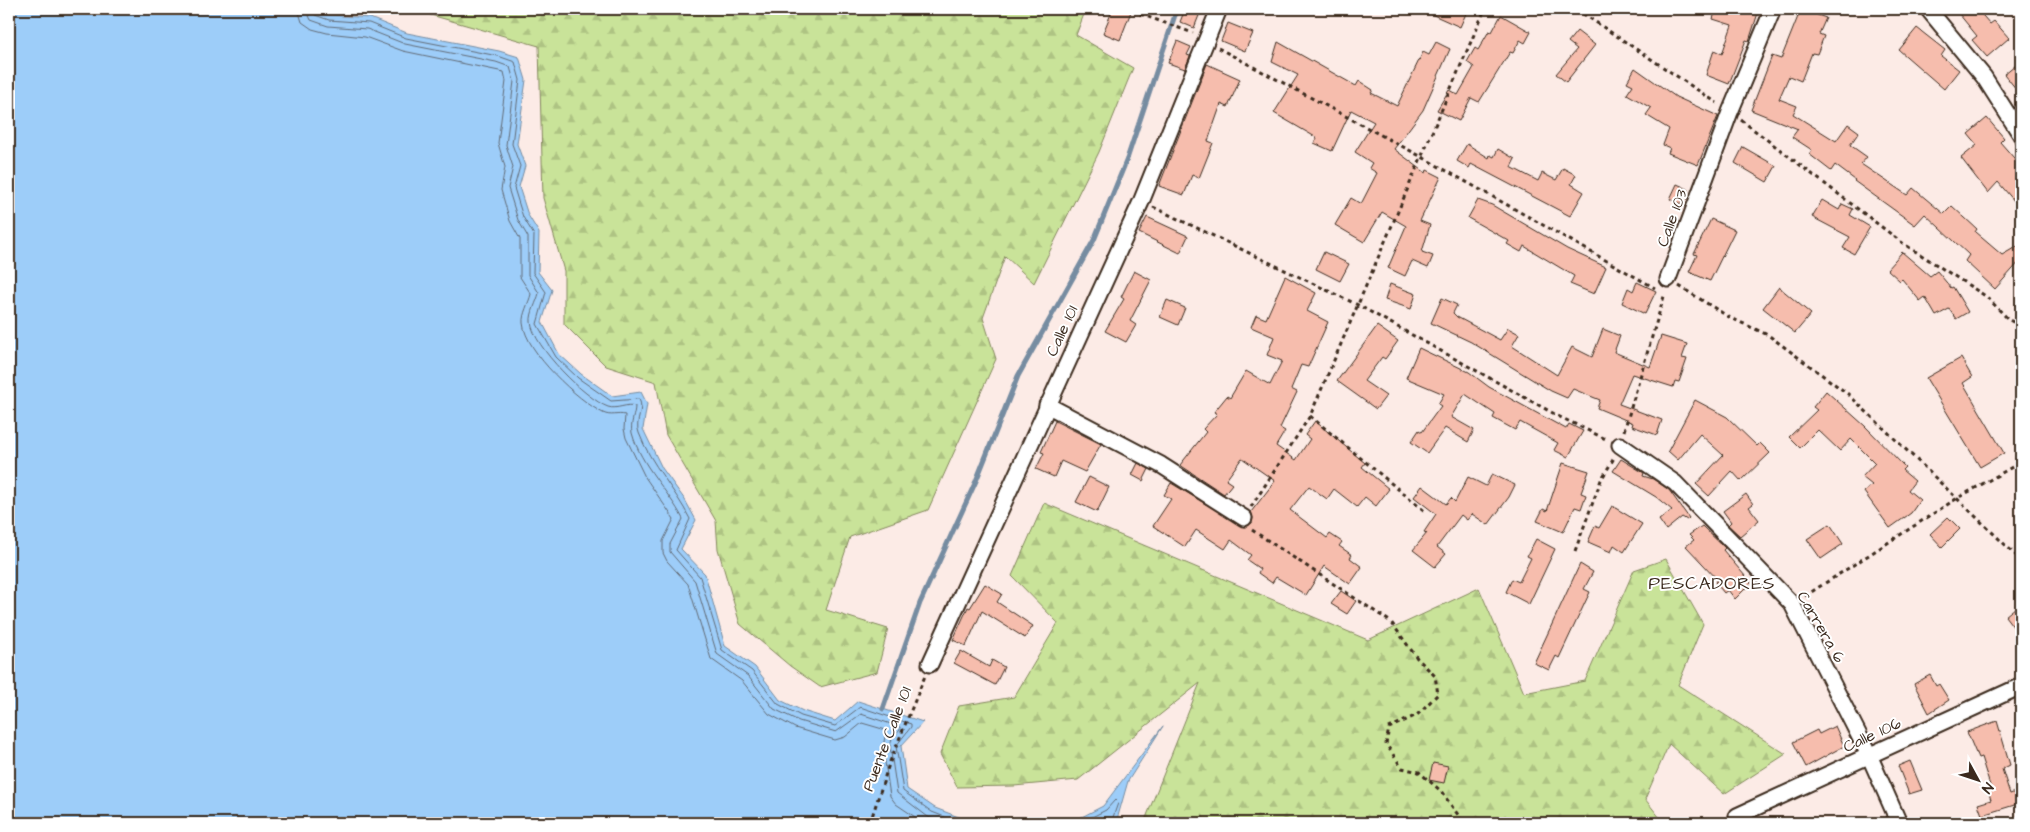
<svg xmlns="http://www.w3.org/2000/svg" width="2030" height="832" font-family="'Architects Daughter',sans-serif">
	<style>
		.forest { fill: url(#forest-firs); stroke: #82865c }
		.water { fill: #9dcdf9; stroke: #768ca1 }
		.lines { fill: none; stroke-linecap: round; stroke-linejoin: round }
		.shore { stroke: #626b76; stroke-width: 1 }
		.stream { stroke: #768ca1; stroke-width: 5 }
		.building { fill: #f6bdad; stroke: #3b2a1e }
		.street-casing { stroke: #3b2a1e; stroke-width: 19 }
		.path { stroke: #3b2a1e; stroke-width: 3; stroke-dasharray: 4 4; stroke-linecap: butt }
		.street { stroke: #fff; stroke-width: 15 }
		.labels { text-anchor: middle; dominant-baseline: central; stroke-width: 4; stroke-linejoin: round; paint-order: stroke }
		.street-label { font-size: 16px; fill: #3b2a1e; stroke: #fff }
		.neighbourhood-label { font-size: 18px; letter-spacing: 1px; fill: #3b2a1e; stroke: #fff }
	</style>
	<defs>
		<pattern id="forest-firs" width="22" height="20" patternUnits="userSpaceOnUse" patternTransform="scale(1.25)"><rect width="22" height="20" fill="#c9e399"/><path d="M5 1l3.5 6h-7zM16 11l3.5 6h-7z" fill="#aec383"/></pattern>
	</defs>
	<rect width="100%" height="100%" fill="#fcebe6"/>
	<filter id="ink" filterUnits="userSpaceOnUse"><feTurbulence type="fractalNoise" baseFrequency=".02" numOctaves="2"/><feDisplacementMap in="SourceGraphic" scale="10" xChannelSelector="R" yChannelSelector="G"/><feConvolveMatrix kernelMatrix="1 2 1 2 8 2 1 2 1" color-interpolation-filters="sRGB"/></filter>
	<g filter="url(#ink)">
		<g class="forest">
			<polygon points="410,9 1086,9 1076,35 1133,68 1099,152 1034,283 1005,256 983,318 996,359 928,510 850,537 826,610 888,629 877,672 820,687 790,666 740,624 718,549 716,521 666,435 656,382 606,366 564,324 564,271 543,198 539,46"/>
			<polygon points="1044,503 1368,640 1479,588 1524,693 1585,681 1634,570 1666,559 1703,624 1678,685 1786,754 1724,794 1669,744 1645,799 1664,823 1644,823 1625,819 1622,823 1144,823 1200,683 1078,780 1014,786 957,787 940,754 959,706 1014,697 1058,623 1012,576"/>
		</g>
		<g class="water">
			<polygon points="9,9 310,9 330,15 370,18 407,33 499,51 519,57 526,80 517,144 525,166 519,187 528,215 539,233 538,272 552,290 542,322 559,354 581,374 612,396 641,392 647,404 643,429 662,468 685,500 696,520 681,549 705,574 725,646 755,667 780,700 803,711 835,721 858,701 923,722 901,746 907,789 935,808 969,821 1006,818 1027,823 9,823"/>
			<polygon points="1163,726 1128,781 1116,823 1057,823 1072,822 1103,806"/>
		</g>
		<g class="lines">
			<g class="shore">
				<path d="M298 9 302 22 312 29 327 33 365 37 403 51 504 72 506 81 498 143 505 167 501 190 510 221 520 239V277L531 294C529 303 522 314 523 323 526 353 578 400 603 413 611 417 618 413 625 415L624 429 626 438 645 477 674 519 663 541V553L667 561 688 584 711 659 742 681 769 714 795 728 835 740 845 737 862 723 886 730 883 748 890 796 896 804 924 823"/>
				<path d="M306 9 311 20 328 26 367 29 405 44 496 62 510 67 514 81 506 145 513 167 508 188 518 220 528 237V275L539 293C537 302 530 313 531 322 533 347 586 399 608 407 617 410 627 403 635 406 635 414 630 424 632 433 641 466 668 490 683 519L670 544V552L695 581 717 654 748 676 774 709 799 721 836 732 861 714 900 727V730L892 739 890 746 897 793 928 817 943 823"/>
				<path d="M312 9 315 15 329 20 369 23 406 38 498 56 515 62 520 80 512 144 520 166 514 188 523 217 534 235 533 273 546 292 537 324 556 357 578 378 611 401 639 399C645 410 634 421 639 433 651 465 675 489 690 519L676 550 700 577 722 650 752 671 778 704 801 716 835 726 860 707 911 724V727L896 746 903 791 932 812 960 823"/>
				<polyline points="1080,823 1106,810 1115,800 1118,803 1111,823"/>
			</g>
			<polyline class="stream" points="883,709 920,603 976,481 1018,376 1094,240 1127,159 1177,9"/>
		</g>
		<g class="building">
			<polygon points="1113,9 1132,9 1120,40 1103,33"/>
			<polygon points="1185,9 1200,13 1194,28 1180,22"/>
			<polygon points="1420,9 1468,9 1460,27"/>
			<polygon points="1716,9 1746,9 1758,13 1749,41 1746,40 1729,84 1706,75 1714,50 1722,54 1732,25 1713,19"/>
			<polygon points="1801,9 1826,18 1819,34 1824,36 1817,54 1812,53 1801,81 1789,76 1779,99 1797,106 1793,114 1836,141 1848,124 1859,132 1850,145 1867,157 1861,164 1907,195 1913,188 1944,214 1952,206 1977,229 1975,232 2002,255 2021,244 2021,260 1995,289 1965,261 1969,255 1925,214 1915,225 1854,181 1855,180 1835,165 1831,171 1809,154 1812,150 1792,137 1798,129 1751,110 1772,56 1781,59"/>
			<polygon points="1955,9 1977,9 1990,24 1994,21 2009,38 1987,57 1972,40 1977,36"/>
			<polygon points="1501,15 1531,32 1525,43 1520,40 1513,53 1510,52 1479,102 1471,98 1459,121 1437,110 1449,90 1458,95 1474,67 1467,62 1475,48 1478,50 1489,31 1492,32"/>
			<polygon points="1228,23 1253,33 1245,51 1221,41"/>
			<polygon points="1917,28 1945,50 1941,56 1959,70 1944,89 1899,50"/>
			<polygon points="1577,31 1595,45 1566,82 1556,74 1577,49 1568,42"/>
			<polygon points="1177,41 1191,47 1187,55 1190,56 1185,69 1168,63"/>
			<polygon points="1278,42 1356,86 1359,81 1373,90 1371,93 1397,106 1423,52 1429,55 1436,42 1450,49 1423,110 1394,149 1426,173 1427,170 1441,177 1420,221 1430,225 1422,252 1433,256 1428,268 1412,261 1405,276 1388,268 1406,226 1382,212 1364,242 1335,225 1351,198 1361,204 1377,173 1369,168 1372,163 1355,152 1374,122 1351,110 1332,151 1314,143 1317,138 1274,113 1298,75 1272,62"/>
			<polygon points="2021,60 2021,95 2004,74"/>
			<polygon points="1207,64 1240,79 1228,107 1221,104 1208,141 1213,143 1199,178 1192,175 1184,195 1159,186"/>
			<polygon points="1635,68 1676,97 1718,116 1698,165 1668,153 1670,148 1663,145 1669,129 1646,115 1651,108 1627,94 1633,85 1627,82"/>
			<polygon points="1987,118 2004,138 2000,142 2021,166 2021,209 1998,182 1988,193 1961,158 1977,145 1968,134"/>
			<polygon points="1467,144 1489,158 1490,155 1494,157 1498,149 1515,159 1511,167 1538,181 1542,173 1556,180 1563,168 1576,175 1571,184 1584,192 1570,216 1471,164 1469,168 1457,161"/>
			<polygon points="1743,147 1776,166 1767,182 1735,163"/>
			<polygon points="1677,184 1688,189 1681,204 1670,199"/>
			<polygon points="1478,200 1492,205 1567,249 1606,267 1594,294 1570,284 1574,276 1524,246 1521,252 1507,244 1509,241 1468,218"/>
			<polygon points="1822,200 1839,210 1842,204 1853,209 1850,215 1870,227 1854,254 1843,248 1850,237 1812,217"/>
			<polygon points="1147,217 1188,236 1180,253 1139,233"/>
			<polygon points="1711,219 1735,230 1710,281 1689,272 1697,255 1694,254"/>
			<polygon points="1324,252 1349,264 1340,281 1316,269"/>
			<polygon points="1902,252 1930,276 1937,271 1951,288 1953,287 1968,312 1956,319 1949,309 1936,316 1925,297 1920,301 1902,279 1900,281 1887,269"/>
			<polygon points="1134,271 1151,280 1130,321 1136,325 1126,342 1105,331 1124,299 1121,297"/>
			<polygon points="1285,276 1316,293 1307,311 1328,322 1308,367 1301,365 1291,389 1297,392 1280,428 1285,431 1276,446 1296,460 1310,439 1305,435 1315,421 1365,463 1362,467 1389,489 1376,506 1365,497 1357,507 1334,489 1327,499 1309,486 1290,510 1327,538 1330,534 1342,542 1339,546 1352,555 1350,558 1362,567 1350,584 1324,566 1306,595 1276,577 1272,583 1258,573 1260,569 1247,560 1251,555 1231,540 1225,549 1196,530 1185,547 1153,526 1171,499 1164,495 1171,483 1244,527 1252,523 1253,518 1251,512 1275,481 1242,458 1226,480 1232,484 1224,494 1180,465 1206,432 1203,429 1217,414 1214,412 1227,396 1230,398 1246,371 1270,385 1282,361 1267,355 1274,337 1251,327 1256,315 1266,319"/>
			<polygon points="1637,282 1656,291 1645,314 1622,303 1628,288 1633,291"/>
			<polygon points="1390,284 1416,294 1411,309 1385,300"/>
			<polygon points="1779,287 1811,314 1795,333 1763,308"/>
			<polygon points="1442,298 1457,305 1453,313 1457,317 1500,340 1508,328 1519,334 1512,346 1557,375 1572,347 1592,357 1603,329 1620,336 1614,352 1650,367 1661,336 1687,344 1682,358 1687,359 1679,382 1675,381 1673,387 1632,374 1619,404 1662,420 1657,435 1632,426 1633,423 1597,408 1600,400 1573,389 1567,398 1551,391 1471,342 1431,323"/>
			<polygon points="1167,300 1185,308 1178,325 1160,317"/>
			<polygon points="1377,326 1398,341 1385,359 1382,357 1364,381 1386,396 1376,409 1337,381"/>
			<polygon points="1419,348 1469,372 1489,387 1566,429 1569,424 1583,431 1568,457 1554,450 1558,443 1520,422 1515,430 1493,418 1495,414 1465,394 1451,417 1474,430 1468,442 1445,428 1427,453 1411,442 1419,430 1422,432 1441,406 1438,404 1444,394 1406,378"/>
			<polygon points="1961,358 1972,377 1963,383 2004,453 1980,467 1926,378"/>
			<polygon points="1826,391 1865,426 1905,467 1902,470 1915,481 1908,490 1920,500 1911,513 1890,528 1864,492 1872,485 1862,477 1875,463 1851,439 1840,451 1818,430 1800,448 1789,437 1817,410 1813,407"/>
			<polygon points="1695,400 1727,417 1757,446 1760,443 1770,453 1741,481 1732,471 1709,496 1696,484 1723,455 1700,434 1678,460 1668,451"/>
			<polygon points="1055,421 1101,444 1085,472 1061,461 1054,477 1036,469 1044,453 1041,452"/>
			<polygon points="1621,459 1644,473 1643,476 1653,479 1669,490 1689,518 1687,520 1682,517 1666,530 1659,520 1672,510 1656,497 1613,471"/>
			<polygon points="1138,463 1149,469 1143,481 1132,475"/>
			<polygon points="1563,463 1589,471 1581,493 1586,495 1581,509 1575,507 1563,532 1537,521 1543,509 1547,511"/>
			<polygon points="1492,474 1515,485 1509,497 1488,525 1472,514 1467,520 1461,515 1437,547 1446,554 1435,567 1413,550 1427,533 1424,532 1436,514 1414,497 1422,486 1446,504 1451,498 1455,502 1468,477 1486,486"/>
			<polygon points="1089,477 1109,487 1097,512 1076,502"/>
			<polygon points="1746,494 1753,504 1749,507 1759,520 1740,536 1728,525 1731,522 1723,511"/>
			<polygon points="1612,506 1642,524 1624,552 1614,545 1611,552 1588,542 1595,526 1599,528"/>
			<polygon points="1948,517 1960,529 1942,547 1930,534"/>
			<polygon points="1830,524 1843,544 1821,559 1807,539"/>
			<polygon points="1702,526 1725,548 1723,550 1751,583 1735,599 1728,590 1724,593 1715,582 1718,580 1686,546 1694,540 1689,535"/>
			<polygon points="1536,539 1555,549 1529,604 1506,592 1512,579 1519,582 1531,558 1527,556"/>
			<polygon points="1580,564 1593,572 1584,589 1590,592 1559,658 1556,656 1549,670 1534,663"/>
			<polygon points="985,584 1002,594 997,602 1033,626 1025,638 982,611 966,646 953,640 968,607 970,608"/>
			<polygon points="1341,591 1356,601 1347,614 1331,604"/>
			<polygon points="2021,603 2021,637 2005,616"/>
			<polygon points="961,651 989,667 992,660 1004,667 995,685 954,663"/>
			<polygon points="1930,675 1936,686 1939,684 1949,700 1929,713 1914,684"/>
			<polygon points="1997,721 2010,765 2002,769 2010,794 2018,791 2021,803 1982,815 1978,804 1991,800 1988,790 1991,789 1981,757 1978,758 1967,732"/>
			<polygon points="1835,726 1844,746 1806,767 1793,742 1817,730 1819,734"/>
			<polygon points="1910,761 1922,790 1909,794 1898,766"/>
			<polygon points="1433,763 1448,766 1444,783 1429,780"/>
		</g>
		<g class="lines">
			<defs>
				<g id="street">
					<polyline points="1928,9 1984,77 2021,135"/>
					<polyline points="1668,279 1730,112 1773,9"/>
					<polyline points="1047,405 1161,465 1244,518"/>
					<polyline points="1620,445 1675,483 1792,604 1869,755 1899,823"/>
					<polyline points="930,664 1141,202 1219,9"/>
					<polyline points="1737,816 2021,686"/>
				</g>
			</defs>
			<use href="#street" class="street-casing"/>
			<g class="path">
				<polyline points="1576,9 1717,103"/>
				<polyline points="1140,14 1193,33"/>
				<polyline points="1218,48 1422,157 1655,288"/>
				<polyline points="1741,120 1904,244 1987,297 2008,319 2021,327"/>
				<polyline points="1153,207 1358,305 1560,417 1608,440"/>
				<polyline points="1679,286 1729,317 1768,335 1848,394 2021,560"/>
				<polyline points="1310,416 1427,513"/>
				<polyline points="1624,431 1665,293"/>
				<polyline points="1251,507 1310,416 1485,9"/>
				<polyline points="1252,530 1391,622 1417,658 1435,676 1438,694 1417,715 1389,728 1386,744 1402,768 1419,772 1441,791 1464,823"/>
				<polyline points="1575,551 1601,480 1614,458"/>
				<polyline points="1805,596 1956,499 2021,462"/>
				<polyline points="870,823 889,764 925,676"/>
			</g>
			<use href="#street" class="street"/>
		</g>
	</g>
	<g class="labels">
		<g class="street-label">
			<text transform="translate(1672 218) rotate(-70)">Calle 103</text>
			<text transform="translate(1062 331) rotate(-65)">Calle 101</text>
			<text transform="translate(1821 627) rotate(60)">Carrera 6</text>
			<text transform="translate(1872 735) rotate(-25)">Calle 106</text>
			<text transform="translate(887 739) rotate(-69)">Puente Calle 101</text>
		</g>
		<g class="neighbourhood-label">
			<text x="1712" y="583">PESCADORES</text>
		</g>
	</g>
	<rect width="2030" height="832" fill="none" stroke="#fff" stroke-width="30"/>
	<rect x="15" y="15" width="2000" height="802" fill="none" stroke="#3b2a1e" stroke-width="2" filter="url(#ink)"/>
	<g transform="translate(1978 780) rotate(130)" stroke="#ffffff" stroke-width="4" paint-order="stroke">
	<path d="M0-4L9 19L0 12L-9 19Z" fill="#3b2a1e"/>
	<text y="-8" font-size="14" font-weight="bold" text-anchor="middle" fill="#3b2a1e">N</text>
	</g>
</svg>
